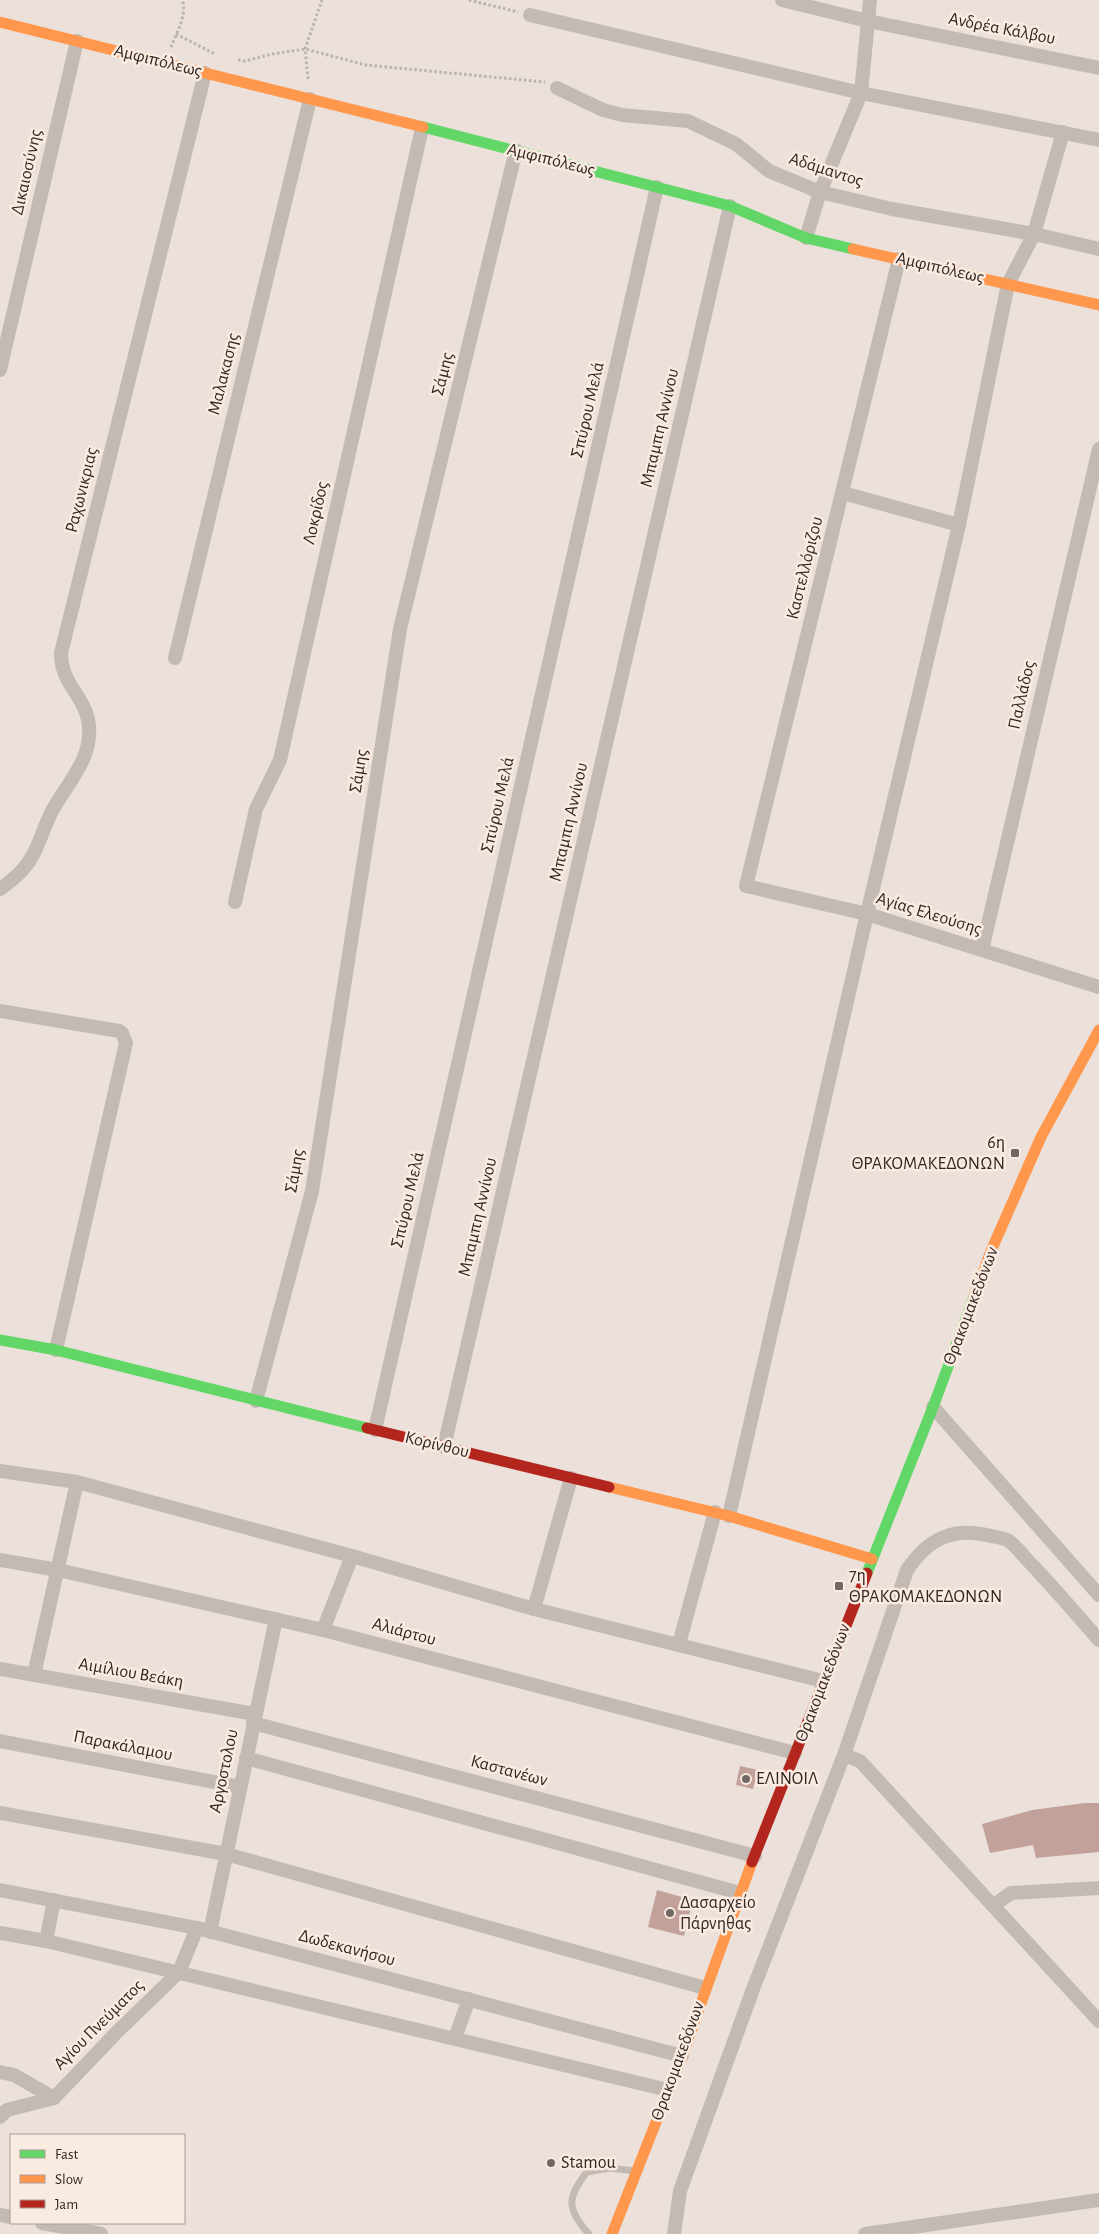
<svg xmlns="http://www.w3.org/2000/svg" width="1099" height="2234" font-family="'Alegreya Sans',sans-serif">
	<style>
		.building { fill: #c1a19a }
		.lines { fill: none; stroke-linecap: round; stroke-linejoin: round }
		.path { stroke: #bcb2ad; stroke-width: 3; stroke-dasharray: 2.5 2.5; stroke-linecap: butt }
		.lane { stroke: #c4bab4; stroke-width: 7 }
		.street { stroke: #c4bab4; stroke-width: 14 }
		.fast { stroke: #63d668; stroke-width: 11 }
		.slow { stroke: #ff974d; stroke-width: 11 }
		.jam { stroke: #b3261e; stroke-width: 11 }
		.poi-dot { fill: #736763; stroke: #faebe0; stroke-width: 2 }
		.labels { text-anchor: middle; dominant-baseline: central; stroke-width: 5; stroke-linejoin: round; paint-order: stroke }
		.street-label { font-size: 18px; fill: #332623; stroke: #faebe0 }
		.poi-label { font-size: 18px; fill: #332623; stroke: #faebe0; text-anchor: start }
	</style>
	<rect width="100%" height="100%" fill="#ebe1da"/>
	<g class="building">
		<polygon points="740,1766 758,1770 753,1789 736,1785"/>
		<polygon points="1085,1803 1099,1803 1099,1852 1036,1858 1033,1845 990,1853 982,1824 1032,1810"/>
		<polygon points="657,1890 693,1900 684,1936 648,1927"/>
	</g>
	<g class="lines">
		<g class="path">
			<polyline points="469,0 518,12"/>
			<polyline points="176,34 215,54"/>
			<path d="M171 47C176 34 188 14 182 0"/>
			<polyline points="238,60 245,61 272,54 305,49 366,65 545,82"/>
			<polyline points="308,79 305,49 322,0"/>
		</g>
		<path class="lane" d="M589 2234C566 2209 567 2197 587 2172L610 2168 634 2171"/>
		<g class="street">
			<polyline points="782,0 868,21 1099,68"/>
			<polyline points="530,15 861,93 1099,140"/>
			<polyline points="557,88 603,110 622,115 688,121 736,144 769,171 820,192 892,209 1034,234 1099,249"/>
			<polyline points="806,238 820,192 861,93 870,0"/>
			<polyline points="899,259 746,886 867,914 1099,987"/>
			<polyline points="0,370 77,41"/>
			<polyline points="843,493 959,525"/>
			<polyline points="175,658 310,99"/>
			<path d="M0 889C10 882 21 873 28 863 39 848 43 828 52 811 67 783 92 760 89 726 86 695 61 686 61 653L205 73"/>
			<polyline points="235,902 256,809 280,760 422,128"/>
			<polyline points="982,950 1099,449"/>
			<polyline points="0,1011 119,1031 122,1033 126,1043 56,1350"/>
			<polyline points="256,1401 312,1191 400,629 516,150"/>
			<polyline points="933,1407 1099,1595"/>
			<polyline points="375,1430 657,187"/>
			<polyline points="444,1447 730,206"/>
			<polyline points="0,1471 77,1482 352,1556 534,1609 823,1681"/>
			<polyline points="729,1516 867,914 959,525 1008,284 1034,234 1063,132"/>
			<polyline points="0,1560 58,1570 323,1630 795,1753"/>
			<polyline points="534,1609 571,1478"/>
			<polyline points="323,1630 352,1556"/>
			<polyline points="679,1644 715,1512"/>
			<polyline points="0,1669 255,1714"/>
			<polyline points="34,1675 77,1482"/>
			<polyline points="253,1723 755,1856"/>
			<polyline points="0,1741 240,1787"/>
			<polyline points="844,1755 860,1761 1099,2021"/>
			<polyline points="246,1758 740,1893"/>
			<polyline points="0,1813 226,1854 705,1988"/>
			<polyline points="0,1890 197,1928 682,2056"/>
			<polyline points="994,1905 1011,1893 1099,1888"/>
			<polyline points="210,1932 276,1619"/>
			<polyline points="0,1933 46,1941 668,2090"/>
			<polyline points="46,1941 54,1900"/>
			<polyline points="455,2038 469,1999"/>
			<polyline points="0,2072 14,2075 54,2098"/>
			<polyline points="0,2117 7,2110 54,2098 117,2032 179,1972 197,1928"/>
			<polyline points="0,2215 11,2217"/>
			<polyline points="42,2223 101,2234"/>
			<path d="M674 2234 680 2191 753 1989 844 1755 907 1570C928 1539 953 1526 991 1536 997 1537 1005 1538 1009 1541 1018 1548 1025 1558 1033 1566 1056 1590 1077 1615 1099 1640"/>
			<polyline points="865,2234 1099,2200"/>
		</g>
		<g class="fast">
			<polyline points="423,127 730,206 806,238 853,249"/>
			<polyline points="0,1340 56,1350 367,1428"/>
			<polyline points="867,1573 933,1407 974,1297"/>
		</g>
		<g class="slow">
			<polyline points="0,22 423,127"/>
			<polyline points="853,249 1099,305"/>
			<polyline points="974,1297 991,1251 1041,1137 1099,1030"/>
			<polyline points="609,1487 729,1516 872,1559"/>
			<polyline points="612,2234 682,2056 752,1862"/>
		</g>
		<g class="jam">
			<polyline points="367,1428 609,1487"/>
			<polyline points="752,1862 867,1573"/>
		</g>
	</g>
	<g class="poi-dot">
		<rect x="1010" y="1148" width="10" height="10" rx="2.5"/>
		<rect x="834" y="1581" width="10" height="10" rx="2.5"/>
		<circle cx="746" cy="1779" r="5"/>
		<circle cx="670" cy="1913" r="5"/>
		<circle cx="551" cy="2163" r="5"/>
	</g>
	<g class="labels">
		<g class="street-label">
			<text transform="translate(1002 29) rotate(11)">Ανδρέα Κάλβου</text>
			<text transform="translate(158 61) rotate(14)">Αμφιπόλεως</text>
			<text transform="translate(551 160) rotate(14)">Αμφιπόλεως</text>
			<text transform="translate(826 170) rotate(18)">Αδάμαντος</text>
			<text transform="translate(27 172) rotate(-77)">Δικαιοσύνης</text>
			<text transform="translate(940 268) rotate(13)">Αμφιπόλεως</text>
			<text transform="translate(224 374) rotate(-76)">Μαλακασης</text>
			<text transform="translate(443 374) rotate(-76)">Σάμης</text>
			<text transform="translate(588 410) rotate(-77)">Σπύρου Μελά</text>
			<text transform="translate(660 428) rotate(-77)">Μπαμπη Αννίνου</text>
			<text transform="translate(82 490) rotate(-76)">Ραχωνικριας</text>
			<text transform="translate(316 513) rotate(-77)">Λοκρίδος</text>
			<text transform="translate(805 568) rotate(-76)">Καστελλόριζου</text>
			<text transform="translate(1022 695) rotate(-77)">Παλλάδος</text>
			<text transform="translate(359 771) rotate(-81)">Σάμης</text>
			<text transform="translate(498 805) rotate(-77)">Σπύρου Μελά</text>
			<text transform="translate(569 822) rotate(-77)">Μπαμπη Αννίνου</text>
			<text transform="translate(929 914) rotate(17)">Αγίας Ελεούσης</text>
			<text transform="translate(295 1171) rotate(-80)">Σάμης</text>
			<text transform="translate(408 1200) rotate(-77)">Σπύρου Μελά</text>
			<text transform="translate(478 1217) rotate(-77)">Μπαμπη Αννίνου</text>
			<text transform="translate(971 1306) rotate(-69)">Θρακομακεδόνων</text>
			<text transform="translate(437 1445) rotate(14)">Κορίνθου</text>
			<text transform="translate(404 1632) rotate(15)">Αλιάρτου</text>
			<text transform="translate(131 1673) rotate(10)">Αιμίλιου Βεάκη</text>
			<text transform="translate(823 1683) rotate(-69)">Θρακομακεδόνων</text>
			<text transform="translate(123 1746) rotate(11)">Παρακάλαμου</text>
			<text transform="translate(224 1771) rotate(-78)">Αργοστολου</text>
			<text transform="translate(509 1771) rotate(15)">Καστανέων</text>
			<text transform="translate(347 1948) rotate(15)">Δωδεκανήσου</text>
			<text transform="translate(99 2025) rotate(-45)">Αγίου Πνεύματος</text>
			<text transform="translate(678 2061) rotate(-70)">Θρακομακεδόνων</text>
		</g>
		<g class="poi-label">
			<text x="1005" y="1143" text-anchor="end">6η<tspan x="1005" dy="21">ΘΡΑΚΟΜΑΚΕΔΟΝΩΝ</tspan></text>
			<text x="849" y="1576">7η<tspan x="849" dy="21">ΘΡΑΚΟΜΑΚΕΔΟΝΩΝ</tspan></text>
			<text x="756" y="1779">ΕΛΙΝΟΙΛ</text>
			<text x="680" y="1903">Δασαρχείο<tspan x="680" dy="21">Πάρνηθας</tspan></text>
			<text x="561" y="2163">Stamou</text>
		</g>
	</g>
	<rect x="10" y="2134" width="175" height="90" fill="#faebe0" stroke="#aa9c94"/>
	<rect x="20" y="2150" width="25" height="8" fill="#63d668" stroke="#aa9c94"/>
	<text x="55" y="2159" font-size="15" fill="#332623">Fast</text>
	<rect x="20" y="2175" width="25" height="8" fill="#ff974d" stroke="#aa9c94"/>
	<text x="55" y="2184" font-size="15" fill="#332623">Slow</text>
	<rect x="20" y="2200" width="25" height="8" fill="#b3261e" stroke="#aa9c94"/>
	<text x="55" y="2209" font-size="15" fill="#332623">Jam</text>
</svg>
